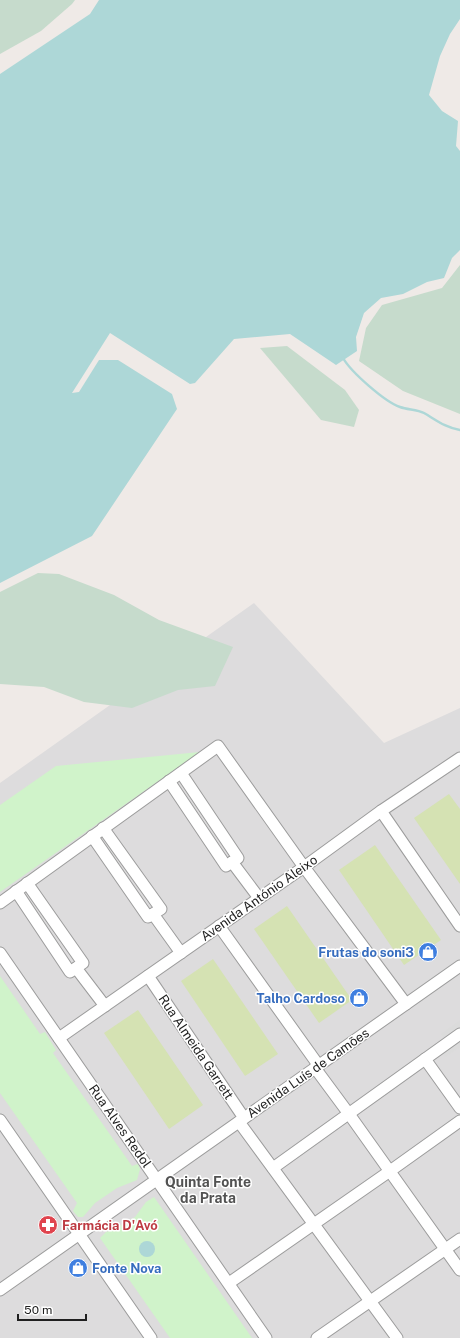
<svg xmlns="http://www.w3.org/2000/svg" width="460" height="1338" font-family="'Public Sans',sans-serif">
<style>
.residential{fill:#dddcdd}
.grass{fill:#d5e2b3}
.wetland{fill:#c6dbcc}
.park{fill:#d0f3ca}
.parking{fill:#dbdbdb}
.water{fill:#add7d7}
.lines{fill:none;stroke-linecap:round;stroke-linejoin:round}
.stream{stroke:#add7d7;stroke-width:2.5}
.minor-casing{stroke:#9c9c9c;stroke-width:13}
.minor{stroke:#fff;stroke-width:11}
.labels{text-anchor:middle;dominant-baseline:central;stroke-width:3;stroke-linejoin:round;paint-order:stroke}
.street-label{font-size:13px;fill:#1f1f1f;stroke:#fff}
.shop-label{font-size:13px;font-weight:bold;fill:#366cbe;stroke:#fff;text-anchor:end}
.health-label{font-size:13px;font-weight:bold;fill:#be3a42;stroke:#fff;text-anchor:start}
.neighbourhood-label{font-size:14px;font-weight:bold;fill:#525252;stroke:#fff}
</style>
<rect width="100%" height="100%" fill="#efeae7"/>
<polygon class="residential" points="254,603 384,743 460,708 460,1338 0,1338 0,783"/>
<g class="grass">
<polygon points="449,794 460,809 460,884 414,818"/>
<polygon points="375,845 441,940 404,965 339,870"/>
<polygon points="287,906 352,1000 319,1023 254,929"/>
<polygon points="213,959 278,1054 245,1076 181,981"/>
<polygon points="138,1010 203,1105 169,1129 104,1033"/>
</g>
<g class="wetland">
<polygon points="0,0 75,0 72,4 41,31 0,54"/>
<polygon points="460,265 460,414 403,391 359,361 366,328 382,305 442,288"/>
<polygon points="287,346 345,390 359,410 354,427 321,420 260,348"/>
<polygon points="38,573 59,574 114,595 159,620 233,647 215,686 178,690 132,708 84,702 44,687 0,684 0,592"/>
</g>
<g class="park">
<polygon points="200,752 0,892 0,805 56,766"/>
<polygon points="0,976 40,1034 45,1032 56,1050 53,1053 132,1166 138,1164 140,1169 137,1180 117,1188 95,1203 83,1217 78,1217 73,1211 77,1203 0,1093"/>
<polygon points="154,1197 252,1338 170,1338 100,1238 106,1232 113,1230 135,1217 146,1202"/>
</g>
<g class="parking">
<polygon points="460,1020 460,1028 445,1039 441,1034"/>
<polygon points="460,1039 460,1047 445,1057 441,1052"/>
</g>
<g class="water">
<polygon points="99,0 460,0 460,19 450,34 440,56 429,95 442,111 458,121 456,146 460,151 460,250 452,258 444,278 427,282 403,294 381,298 364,313 356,337 357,351 336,365 290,334 234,339 195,383 190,384 110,333 72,393 79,392 99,360 118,360 172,394 177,409 92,536 0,583 0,74 90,14"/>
<circle cx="147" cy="1249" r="8"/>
</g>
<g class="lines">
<path class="stream" d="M 343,358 C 351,372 385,402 400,407 C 408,410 417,409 424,413 C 436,420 446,428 460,430"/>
<g class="minor-casing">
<g id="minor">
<polyline points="169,781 226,866 238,858 181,773"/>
<polyline points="381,811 460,926"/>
<polyline points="92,836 148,917 161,909 103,828"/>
<polyline points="232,862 259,898"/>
<polyline points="16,891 70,972 83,963 27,883"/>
<polyline points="0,903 218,746 304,867 406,1004"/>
<polyline points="153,914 181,953"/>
<polyline points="219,926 319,1066"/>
<polyline points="0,953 266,1338"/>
<polyline points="76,968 105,1006"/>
<polyline points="148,976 244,1118"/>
<polyline points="59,1038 304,867 381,811 460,758"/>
<polyline points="425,1059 460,1108"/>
<polyline points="315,1068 349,1114 460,1270"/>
<polyline points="0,1120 151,1338"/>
<polyline points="239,1122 397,1338"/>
<polyline points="273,1168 460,1034"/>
<polyline points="229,1283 390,1171 460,1121"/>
<polyline points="0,1290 460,966"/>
<polyline points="317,1338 460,1239"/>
</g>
</g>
<use href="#minor" class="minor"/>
</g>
<defs>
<g id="shop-disc" transform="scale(1)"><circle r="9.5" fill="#3f7fe0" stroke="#fff"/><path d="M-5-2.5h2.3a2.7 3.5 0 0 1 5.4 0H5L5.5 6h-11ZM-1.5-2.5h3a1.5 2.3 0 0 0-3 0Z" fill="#fff"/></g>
<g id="pharmacy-disc" transform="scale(1)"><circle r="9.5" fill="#e0444e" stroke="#fff"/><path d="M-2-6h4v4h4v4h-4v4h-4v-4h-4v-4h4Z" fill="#fff"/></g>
</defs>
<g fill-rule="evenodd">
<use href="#shop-disc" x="428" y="952"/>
<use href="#shop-disc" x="359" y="998"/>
<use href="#pharmacy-disc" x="48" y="1225"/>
<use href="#shop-disc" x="78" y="1268"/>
</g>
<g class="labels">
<g class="street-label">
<text transform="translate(259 898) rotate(-35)">Avenida António Aleixo</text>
<text transform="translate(196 1047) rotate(56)">Rua Almeida Garrett</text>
<text transform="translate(308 1073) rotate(-35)">Avenida Luís de Camões</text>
<text transform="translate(120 1126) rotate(55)">Rua Alves Redol</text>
</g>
<g class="shop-label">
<text x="414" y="952">Frutas do soni3</text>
<text x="345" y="998">Talho Cardoso</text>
<text x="92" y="1268" text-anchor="start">Fonte Nova</text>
</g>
<g class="health-label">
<text x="62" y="1225">Farmácia D'Avó</text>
</g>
<g class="neighbourhood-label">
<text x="208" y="1182">Quinta Fonte<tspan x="208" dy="16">da Prata</tspan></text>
</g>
</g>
<path d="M18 1314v6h68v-6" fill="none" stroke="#1f1f1f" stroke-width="2"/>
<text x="24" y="1314" font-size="12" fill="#1f1f1f" stroke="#ffffff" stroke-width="3" paint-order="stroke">50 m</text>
</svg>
